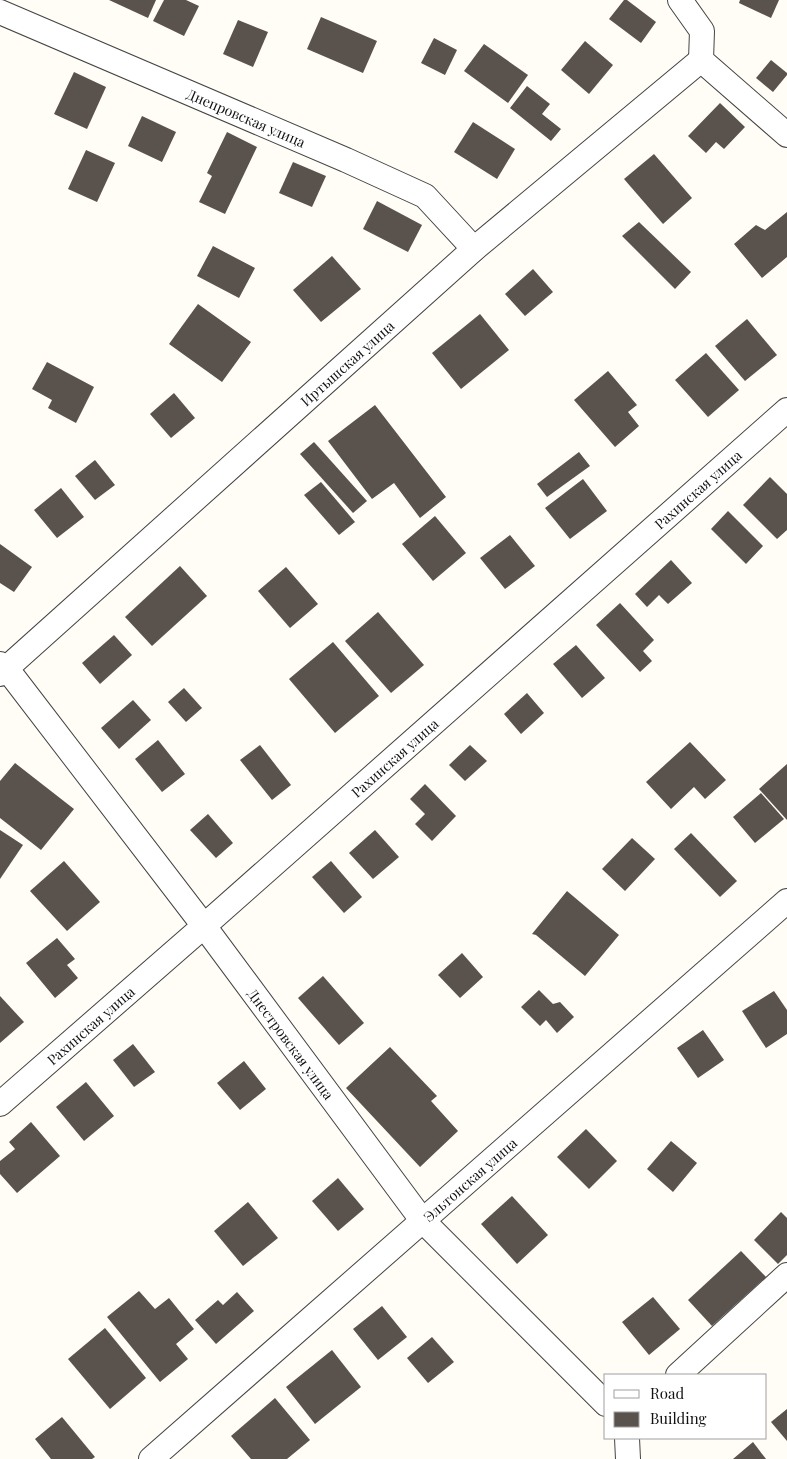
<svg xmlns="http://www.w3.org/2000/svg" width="787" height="1459" font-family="'Playfair Display',serif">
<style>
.building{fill:#5a524d}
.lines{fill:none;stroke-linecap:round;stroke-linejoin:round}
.minor-casing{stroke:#444;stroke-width:26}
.minor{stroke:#fff;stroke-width:24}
.labels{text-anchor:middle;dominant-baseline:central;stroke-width:5;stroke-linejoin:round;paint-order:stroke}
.street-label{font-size:14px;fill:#111;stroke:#fff}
</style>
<rect width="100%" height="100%" fill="#fffdf5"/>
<g class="building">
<polygon points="109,0 156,0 148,18"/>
<polygon points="164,0 186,0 199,6 184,36 153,21"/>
<polygon points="624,0 627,0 656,22 641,43 609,19"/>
<polygon points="740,0 779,0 771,18 739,3"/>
<polygon points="321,17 377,41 363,73 307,49"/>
<polygon points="238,20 268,32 253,67 223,54"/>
<polygon points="434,38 457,50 445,75 421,63"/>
<polygon points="585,41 613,65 589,94 561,70"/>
<polygon points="484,44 528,75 508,103 464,71"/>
<polygon points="771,60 787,73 787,75 773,92 756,78"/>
<polygon points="74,72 106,87 87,129 54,114"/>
<polygon points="527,86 550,104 542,114 561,129 551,141 510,108"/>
<polygon points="720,103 745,127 724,149 716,142 706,153 688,136"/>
<polygon points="142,116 176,132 162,162 128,146"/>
<polygon points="473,122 515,149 497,179 454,152"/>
<polygon points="227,132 257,147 225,214 199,202 212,176 207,173"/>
<polygon points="86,150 115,163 97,202 68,189"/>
<polygon points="654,154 692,198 663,224 624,179"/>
<polygon points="293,162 326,176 312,207 279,193"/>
<polygon points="377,201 422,225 408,252 363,229"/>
<polygon points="787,212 787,257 762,278 734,244 756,225 765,230"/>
<polygon points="639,222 691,272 675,289 622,236"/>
<polygon points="213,246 255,268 239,298 197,276"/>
<polygon points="332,256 361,289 321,322 293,290"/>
<polygon points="533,269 553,292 525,316 505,294"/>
<polygon points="198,304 251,342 222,382 169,344"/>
<polygon points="480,314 509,350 461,389 432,353"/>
<polygon points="747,319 777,355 745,381 715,346"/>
<polygon points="706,353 739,390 708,417 675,380"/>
<polygon points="47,362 94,387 76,423 48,408 52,400 32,389"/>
<polygon points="608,371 637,405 628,412 639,426 615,447 574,400"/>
<polygon points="174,393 195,418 171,438 150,414"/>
<polygon points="375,405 446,497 420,518 394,483 372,499 328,441"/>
<polygon points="314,442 367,501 353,513 300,454"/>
<polygon points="579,452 590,466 547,497 537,484"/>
<polygon points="95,460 115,485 95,500 75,476"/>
<polygon points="770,477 787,494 787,530 777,539 743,505"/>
<polygon points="583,479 607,511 570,539 545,508"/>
<polygon points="321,482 355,522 339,535 304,495"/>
<polygon points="61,488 84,517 57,538 34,510"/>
<polygon points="728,511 763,546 746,564 711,529"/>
<polygon points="435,516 466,553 433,581 402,544"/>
<polygon points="510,535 535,566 505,589 480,558"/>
<polygon points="0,544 32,567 14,592 0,583"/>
<polygon points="671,560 692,583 668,604 659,595 647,607 635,594"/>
<polygon points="180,566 207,596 152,646 125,617"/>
<polygon points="286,567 318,604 290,628 258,591"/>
<polygon points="620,603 654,640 643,651 652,661 640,672 596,625"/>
<polygon points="378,612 424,665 391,693 345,641"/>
<polygon points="114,635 132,655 100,684 82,663"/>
<polygon points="333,642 379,696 335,733 289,679"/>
<polygon points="576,645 605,678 582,698 553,664"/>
<polygon points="184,688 202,708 186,722 168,702"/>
<polygon points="527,693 544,713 521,734 504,714"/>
<polygon points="133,700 151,720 119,749 101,728"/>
<polygon points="158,740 185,774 162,792 135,759"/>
<polygon points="690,742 726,780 705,799 694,787 671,809 646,782"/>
<polygon points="260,745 291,785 272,800 240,760"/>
<polygon points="470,745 487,761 465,781 449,765"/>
<polygon points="15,763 74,809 41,850 0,818 0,781"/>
<polygon points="787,764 787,820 759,789"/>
<polygon points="425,784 456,816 432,841 415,824 425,814 410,799"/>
<polygon points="761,793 784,819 755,843 733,817"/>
<polygon points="208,814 233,843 216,858 190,830"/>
<polygon points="0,830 23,845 0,879"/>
<polygon points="375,830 399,857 373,879 349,853"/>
<polygon points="691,833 737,881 720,897 674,849"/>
<polygon points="632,838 655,859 625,891 602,869"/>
<polygon points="64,861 100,902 67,931 30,891"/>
<polygon points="331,861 362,897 344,913 312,877"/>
<polygon points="567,891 619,935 585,976 536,935 532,934"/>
<polygon points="57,938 75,959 67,965 78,978 55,998 26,963"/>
<polygon points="462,953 483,977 460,998 438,975"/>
<polygon points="323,976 364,1023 339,1045 298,998"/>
<polygon points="539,990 553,1004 560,1002 574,1017 557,1033 546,1020 540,1026 521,1007"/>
<polygon points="774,991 787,1010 787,1034 766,1048 742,1011"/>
<polygon points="0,996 24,1022 0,1043"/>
<polygon points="703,1030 724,1060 698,1078 677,1048"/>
<polygon points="133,1044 155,1072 134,1087 113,1060"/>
<polygon points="390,1047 437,1096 431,1101 458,1131 420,1167 346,1088"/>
<polygon points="244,1061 266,1089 240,1110 217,1083"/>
<polygon points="86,1082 114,1116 84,1141 56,1107"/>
<polygon points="31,1122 60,1156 17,1193 0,1174 0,1161 15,1149 9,1142"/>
<polygon points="586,1129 617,1161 589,1189 557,1157"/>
<polygon points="671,1141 697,1163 673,1192 647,1169"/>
<polygon points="338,1178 364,1209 338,1231 312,1201"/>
<polygon points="512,1196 548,1235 517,1264 481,1224"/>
<polygon points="248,1202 278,1238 243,1266 214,1231"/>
<polygon points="781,1212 787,1218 787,1255 778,1264 754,1240"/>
<polygon points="741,1251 766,1277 712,1326 688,1300"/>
<polygon points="139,1291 155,1309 169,1298 194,1329 176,1344 188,1359 160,1382 107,1317"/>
<polygon points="237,1292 254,1311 216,1344 195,1320 218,1300 223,1305"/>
<polygon points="653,1297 680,1329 649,1355 622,1322"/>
<polygon points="382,1306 407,1337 378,1360 353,1329"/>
<polygon points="105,1328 146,1378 110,1409 68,1359"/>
<polygon points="432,1337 454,1362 428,1383 407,1358"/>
<polygon points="332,1350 361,1387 315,1424 286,1387"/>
<polygon points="275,1398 310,1440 287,1459 251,1459 231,1436"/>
<polygon points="787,1409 787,1441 771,1422"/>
<polygon points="62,1417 95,1457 92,1459 51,1459 35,1439"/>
<polygon points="753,1442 766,1459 733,1459"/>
</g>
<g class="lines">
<g class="minor-casing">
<g id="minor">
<polyline points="680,0 702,31 701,60 787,135"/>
<path id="s1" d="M 0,12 L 346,160 L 425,196 L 474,249"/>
<path id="s2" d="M 0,664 L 7,669 L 204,926 L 422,1220 L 606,1404"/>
<path id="s3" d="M 0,674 L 474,249 L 701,60"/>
<path id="s4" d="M 0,1104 L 204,926 L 787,410"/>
<polyline points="678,1375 787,1275"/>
<polyline points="627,1438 628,1459"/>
<path id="s5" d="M 151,1459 L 787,901"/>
</g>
</g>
<use href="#minor" class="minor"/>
</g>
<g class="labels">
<g class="street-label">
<text stroke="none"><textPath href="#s1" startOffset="268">Днепровская улица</textPath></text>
<text stroke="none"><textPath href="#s3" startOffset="466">Иртышская улица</textPath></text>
<text stroke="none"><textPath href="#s4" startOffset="930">Рахинская улица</textPath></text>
<text stroke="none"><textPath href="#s4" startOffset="525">Рахинская улица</textPath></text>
<text stroke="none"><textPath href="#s4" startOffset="120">Рахинская улица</textPath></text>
<text stroke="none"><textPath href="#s2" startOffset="479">Днестровская улица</textPath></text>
<text stroke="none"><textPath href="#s5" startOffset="424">Эльтонская улица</textPath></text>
</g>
</g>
<rect x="604" y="1374" width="162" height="65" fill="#ffffff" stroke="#a0a0a0"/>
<rect x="614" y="1390" width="25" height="8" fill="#ffffff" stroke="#a0a0a0"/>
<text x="650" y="1399" font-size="15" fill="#111111">Road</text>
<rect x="614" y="1412" width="25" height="15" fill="#5a524d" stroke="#a0a0a0"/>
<text x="650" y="1424" font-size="15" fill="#111111">Building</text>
</svg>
